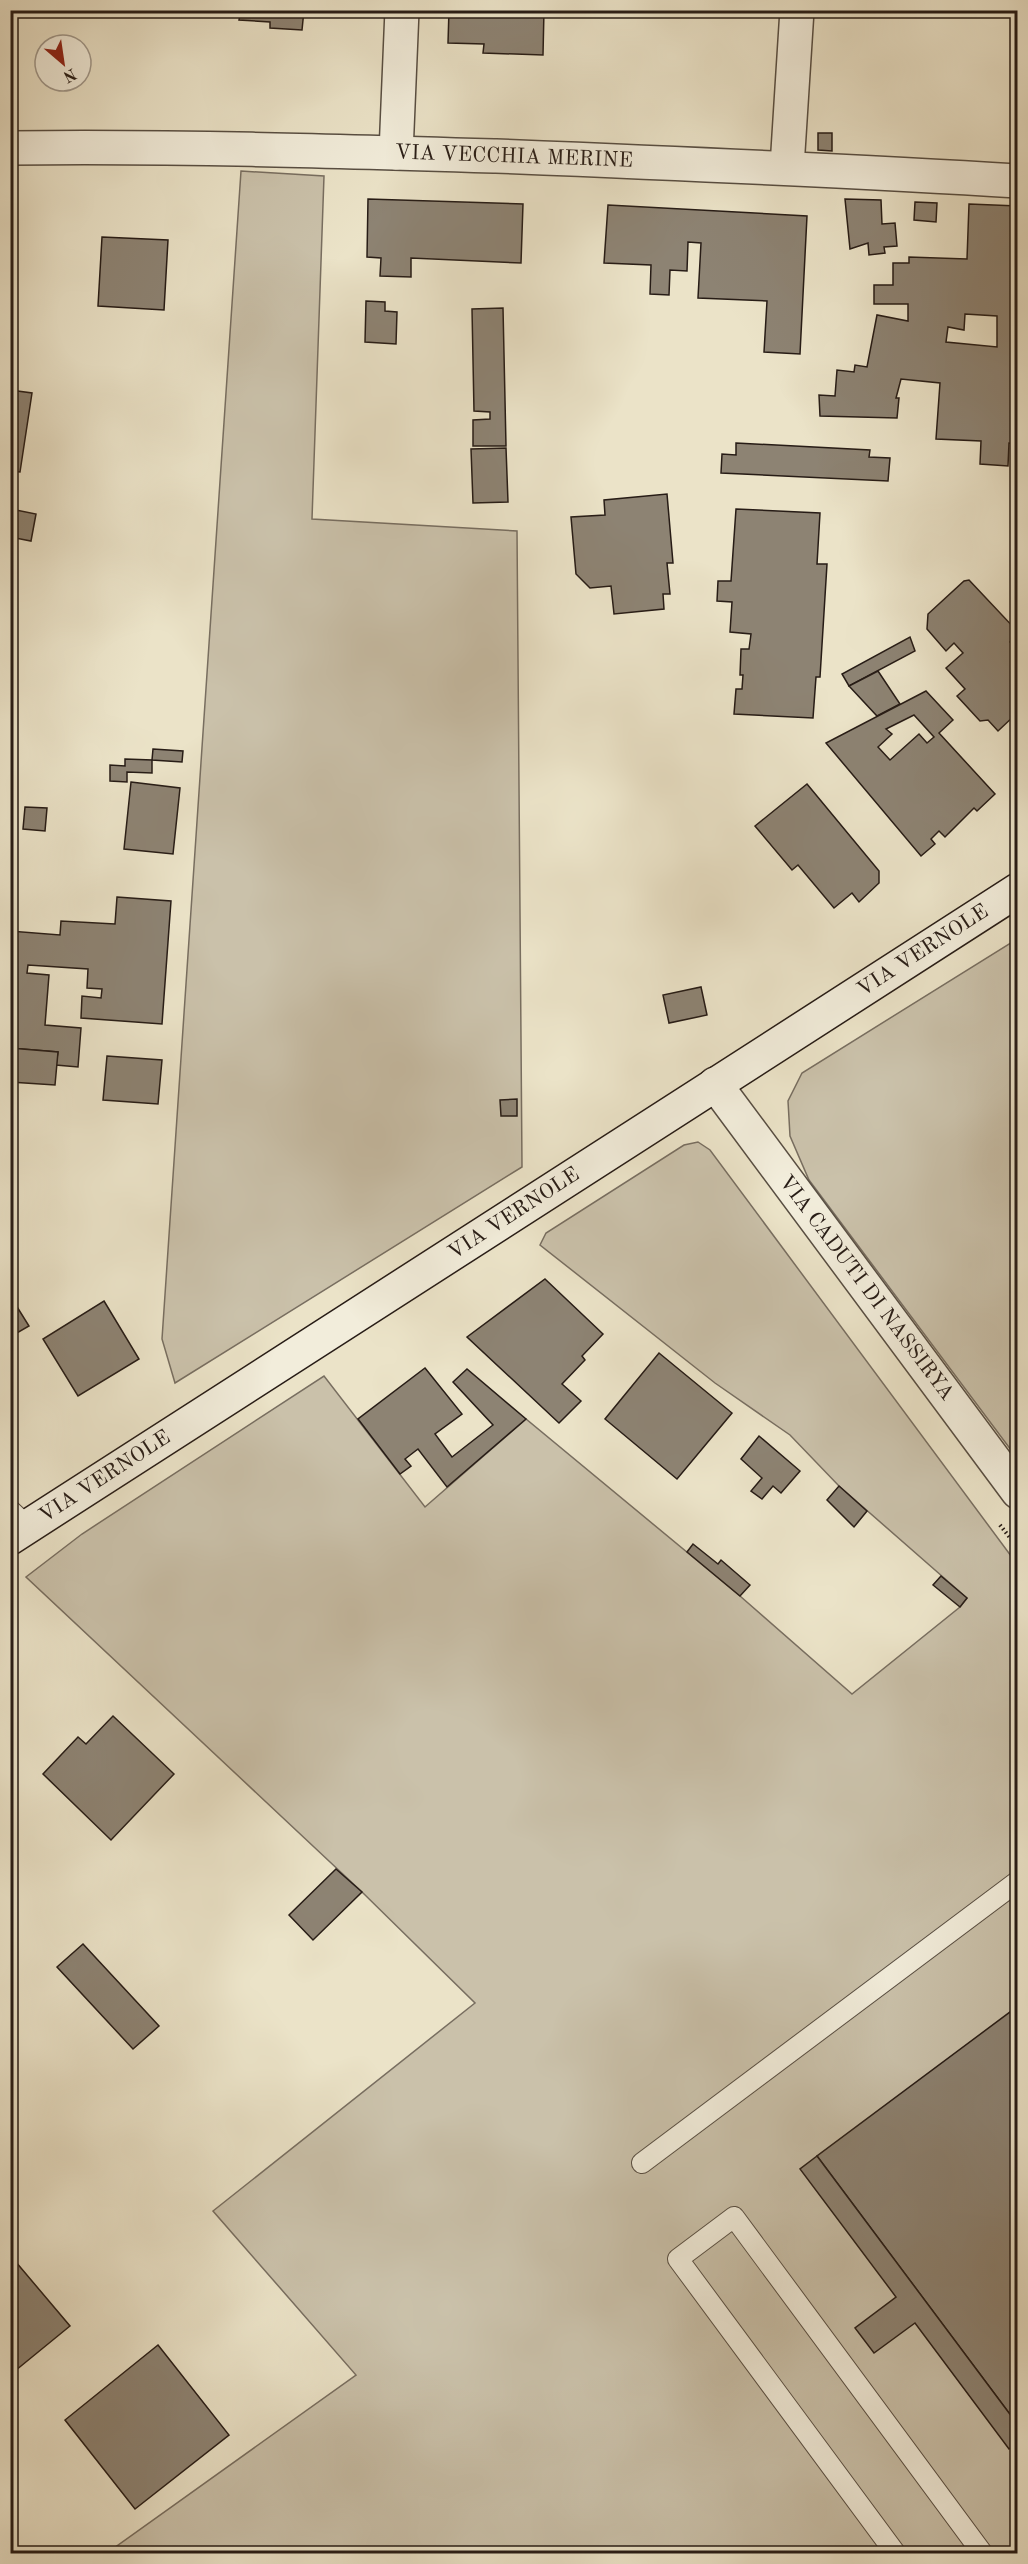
<svg xmlns="http://www.w3.org/2000/svg" width="1028" height="2564" font-family="'Old Standard TT',serif">
<style>
.green{fill:#cac1aa;stroke:#786e60;stroke-width:1.5}
.building{fill:#8d8373;stroke:#271c16;stroke-width:1.5;fill-rule:evenodd}
.lines{fill:none;stroke-linecap:round;stroke-linejoin:round}
.service-casing{stroke:#584e42;stroke-width:22}
.minor-casing{stroke:#584e42;stroke-width:36}
.tertiary-casing{stroke:#584e42;stroke-width:36}
.secondary-casing{stroke:#271c16;stroke-width:36}
.path{stroke:#271c16;stroke-width:4;stroke-dasharray:1.5 3;stroke-linecap:butt}
.service{stroke:#f2eddb;stroke-width:20}
.minor{stroke:#f2eddb;stroke-width:33}
.tertiary{stroke:#f2eddb;stroke-width:33}
.secondary{stroke:#f2eddb;stroke-width:33}
.labels{text-anchor:middle;dominant-baseline:central;stroke-width:6;stroke-linejoin:round;paint-order:stroke}
.street-label{font-size:21px;fill:#271c16;stroke:#f2eddb}
</style>
<rect width="100%" height="100%" fill="#ebe3c8"/>
<filter id="stains"><feTurbulence type="fractalNoise" baseFrequency=".00333" numOctaves="4"/><feColorMatrix values="0 0 0 0 .2 0 0 0 0 .09 0 0 0 0 .02 0 0 0 .5 -.17"/></filter>
<radialGradient id="worn" r=".72"><stop offset=".6" stop-color="#630" stop-opacity="0"/><stop offset="1" stop-color="#630" stop-opacity=".3"/></radialGradient>
<g class="green">
<polygon points="241,171 324,176 312,519 517,531 522,1167 175,1383 162,1339"/>
<polygon points="1017,939 1017,1458 809,1180 790,1136 788,1101 802,1073"/>
<polygon points="698,1142 710,1150 1017,1564 1017,2553 107,2553 356,2375 213,2211 475,2003 362,1892 26,1577 82,1534 324,1376 425,1507 526,1419 740,1596 852,1694 960,1607 967,1598 839,1486 790,1435 715,1383 540,1245 546,1233 684,1145"/>
</g>
<g class="building">
<polygon points="232,10 304,10 302,30 270,28 270,22 239,20 240,15 232,14"/>
<polygon points="449,10 544,10 543,55 483,53 484,44 448,43"/>
<polygon points="818,133 832,133 832,151 818,150"/>
<polygon points="368,199 523,204 521,263 411,258 411,277 380,276 381,258 367,257"/>
<polygon points="845,199 881,200 882,224 895,223 897,246 884,247 885,253 869,255 868,243 850,249"/>
<polygon points="915,202 937,203 936,222 914,220"/>
<path d="M 969,204 L 1018,206 L 1018,444 L 1009,443 L 1008,466 L 980,464 L 981,441 L 936,439 L 940,383 L 901,379 L 896,398 L 899,398 L 897,418 L 820,416 L 819,395 L 835,396 L 837,370 L 854,372 L 855,365 L 867,367 L 877,315 L 908,321 L 908,304 L 874,304 L 874,285 L 893,285 L 893,263 L 909,263 L 909,257 L 967,259 ZM 965,314 L 997,316 L 997,347 L 946,342 L 948,327 L 964,330 Z"/>
<polygon points="608,205 807,216 800,354 764,352 767,301 698,298 701,243 688,242 687,271 670,270 669,295 650,294 651,265 604,263"/>
<polygon points="102,237 168,240 164,310 98,306"/>
<polygon points="366,301 385,302 385,311 397,312 396,344 365,342"/>
<polygon points="503,308 506,446 473,446 473,420 490,419 490,412 474,411 472,309"/>
<polygon points="10,390 32,393 20,472 10,471"/>
<polygon points="736,443 870,450 869,457 890,458 888,481 721,473 722,454 736,455"/>
<polygon points="506,448 508,502 473,503 471,449"/>
<polygon points="667,494 673,563 667,563 670,594 663,594 664,609 614,614 611,586 590,588 576,574 571,517 605,515 604,500"/>
<polygon points="11,509 36,514 31,541 10,537"/>
<polygon points="736,509 820,513 817,564 827,564 820,677 816,677 813,718 734,714 736,689 742,689 743,675 740,675 741,649 749,649 751,634 730,632 732,602 717,601 718,581 731,581"/>
<polygon points="969,580 1018,632 1010,642 1018,650 1018,716 1015,715 998,731 988,720 980,721 957,696 965,689 946,668 963,653 954,643 946,651 927,629 928,614 964,581"/>
<polygon points="910,637 915,651 849,686 842,674"/>
<polygon points="878,671 900,704 877,716 849,686"/>
<path d="M 926,691 L 953,720 L 939,733 L 995,794 L 977,811 L 974,808 L 945,837 L 939,831 L 931,839 L 935,844 L 921,856 L 826,743 ZM 914,715 L 934,737 L 927,743 L 919,734 L 890,760 L 878,747 L 892,734 L 886,729 Z"/>
<polygon points="153,749 183,751 182,762 152,760"/>
<polygon points="125,759 152,760 152,773 127,772 127,782 110,781 110,765 125,766"/>
<polygon points="131,782 180,788 173,854 124,849"/>
<polygon points="807,784 879,871 879,883 859,902 852,893 834,908 798,865 792,870 755,826"/>
<polygon points="25,807 47,808 45,831 23,829"/>
<polygon points="117,897 171,901 162,1024 81,1018 82,996 101,998 102,989 87,988 88,969 28,965 27,973 49,975 45,1025 81,1028 78,1067 56,1065 58,1052 10,1048 10,931 60,935 61,921 115,924"/>
<polygon points="701,987 707,1015 669,1023 663,995"/>
<polygon points="10,1048 58,1052 55,1085 10,1082"/>
<polygon points="107,1056 162,1060 158,1104 103,1100"/>
<polygon points="517,1099 517,1116 501,1116 500,1100"/>
<polygon points="545,1279 603,1334 582,1356 585,1360 562,1384 581,1401 559,1423 467,1337"/>
<polygon points="104,1301 139,1359 78,1396 43,1339"/>
<polygon points="14,1302 29,1326 10,1337 10,1305"/>
<polygon points="659,1353 732,1413 677,1479 605,1419"/>
<polygon points="425,1368 462,1414 435,1434 452,1457 493,1425 453,1382 467,1369 526,1419 447,1487 418,1449 405,1459 411,1466 400,1474 358,1419"/>
<polygon points="759,1436 800,1471 781,1493 773,1486 762,1499 751,1491 762,1478 741,1459"/>
<polygon points="839,1486 867,1511 854,1527 827,1500"/>
<polygon points="693,1544 718,1564 721,1560 750,1585 740,1596 687,1552"/>
<polygon points="941,1576 967,1598 960,1607 933,1585"/>
<polygon points="113,1716 174,1774 111,1840 43,1774 78,1737 86,1744"/>
<polygon points="336,1869 362,1892 313,1940 289,1915"/>
<polygon points="83,1944 159,2026 133,2049 57,1967"/>
<polygon points="1018,2006 1018,2425 817,2156"/>
<polygon points="817,2156 1018,2425 1018,2443 1009,2449 915,2323 874,2353 855,2328 896,2297 800,2169"/>
<polygon points="10,2255 70,2326 10,2375"/>
<polygon points="158,2345 229,2435 135,2509 65,2420"/>
</g>
<g class="lines">
<g class="service-casing">
<g id="service">
<polyline points="10,1510 28,1527"/>
<polyline points="642,2163 1018,1881"/>
<polyline points="896,2554 678,2259 734,2217 983,2554"/>
</g>
</g>
<g class="minor-casing">
<g id="minor">
<path d="M 10,148 C 173,146 334,151 496,156 C 670,163 844,170 1018,181"/>
<polyline points="396,153 402,10"/>
<polyline points="787,167 797,10"/>
</g>
</g>
<g class="tertiary-casing">
<polyline id="tertiary" points="715,1084 1018,1492"/>
</g>
<g class="secondary-casing">
<polyline id="secondary" points="10,1538 1018,890"/>
</g>
<polyline class="path" points="1000,1525 1018,1548"/>
<use href="#service" class="service"/>
<use href="#minor" class="minor"/>
<use href="#tertiary" class="tertiary"/>
<use href="#secondary" class="secondary"/>
</g>
<g class="labels">
<g class="street-label">
<text transform="translate(514 157) rotate(2)">VIA VECCHIA MERINE</text>
<text transform="translate(923 951) rotate(-33)">VIA VERNOLE</text>
<text transform="translate(514 1214) rotate(-33)">VIA VERNOLE</text>
<text transform="translate(866 1288) rotate(53)">VIA CADUTI DI NASSIRYA</text>
<text transform="translate(105 1477) rotate(-33)">VIA VERNOLE</text>
</g>
</g>
<rect width="1028" height="2564" fill="none" stroke="#ebe3c8" stroke-width="36"/>
<rect x="12" y="12" width="1004" height="2540" fill="none" stroke="#271c16" stroke-width="3"/>
<rect x="18" y="18" width="992" height="2528" fill="none" stroke="#271c16" stroke-width="1.5"/>
<g transform="translate(63 63) rotate(151)"><circle r="28" fill="#f2eddb" stroke="#a1998c" stroke-width="1.5"/>
<path d="M0-4.5L10 22L0 15L-10 22Z" fill="#8f2418"/>
<text y="-9" font-size="16" font-weight="bold" text-anchor="middle" fill="#271c16">N</text>
</g>
<rect width="100%" height="100%" filter="url(#stains)"/>
<rect width="100%" height="100%" fill="url(#worn)"/>
</svg>
